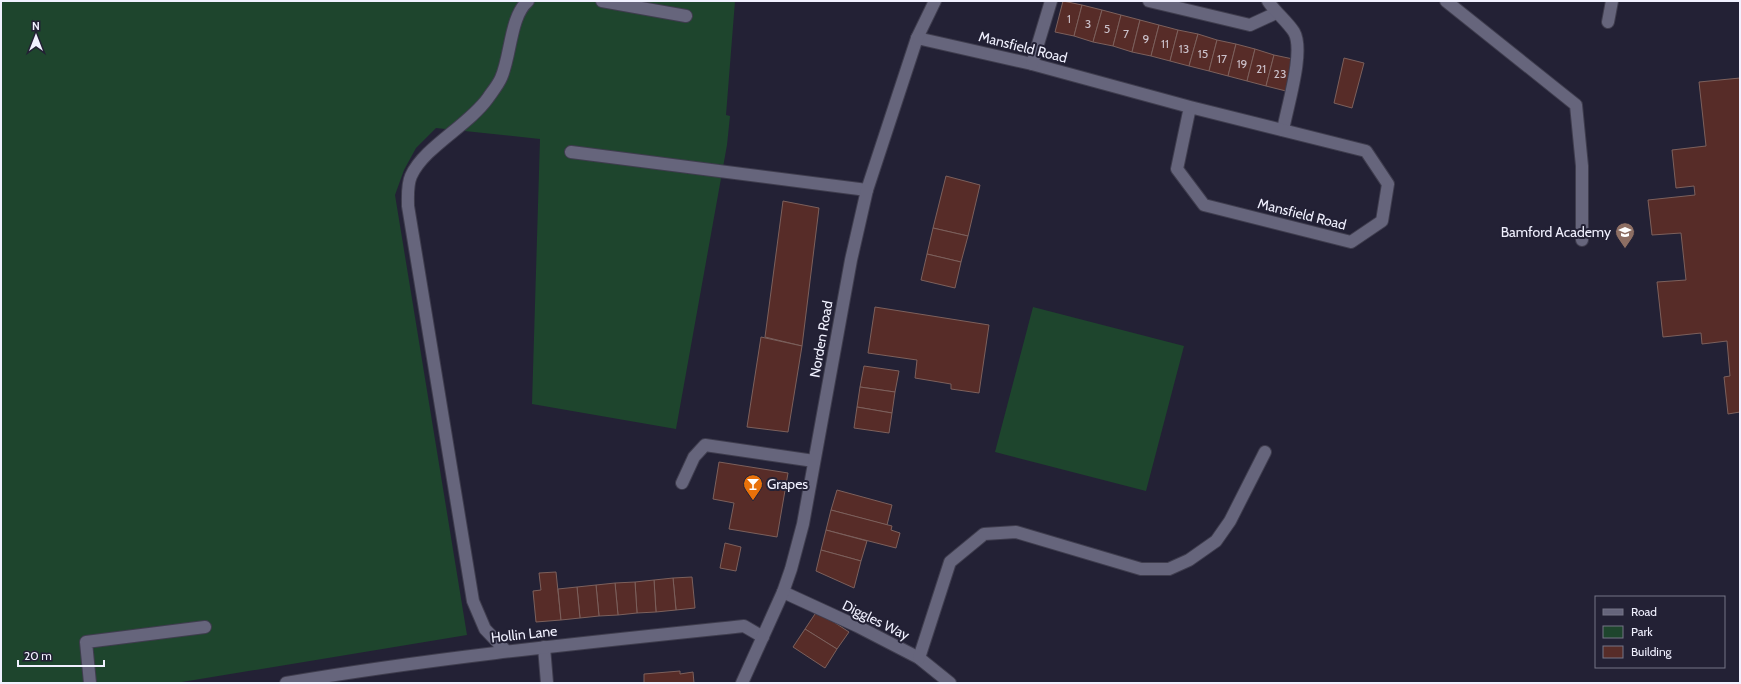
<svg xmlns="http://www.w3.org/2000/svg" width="1741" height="684" font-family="Cabin,sans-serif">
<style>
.green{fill:#1e452d}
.building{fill:#572c28;stroke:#7c605c}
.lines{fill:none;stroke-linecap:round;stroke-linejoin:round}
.minor-casing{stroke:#3f3d4e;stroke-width:14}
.minor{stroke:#66657c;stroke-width:12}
.labels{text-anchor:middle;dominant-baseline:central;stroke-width:4;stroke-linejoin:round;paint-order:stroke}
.number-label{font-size:12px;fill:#cac0c9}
.street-label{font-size:14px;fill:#f1f1ff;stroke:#232135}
.poi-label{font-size:14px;fill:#f1f1ff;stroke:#232135;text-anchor:end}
</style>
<rect width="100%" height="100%" fill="#232135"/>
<g class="green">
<polygon points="1,1 735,1 726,115 730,116 727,145 676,429 532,404 540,139 436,128 416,148 404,170 395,195 467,635 176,683 1,683"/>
<polygon points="1033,307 1184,346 1146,491 995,452"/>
</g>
<g class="building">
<polygon points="1063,1 1082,5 1074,36 1055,32"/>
<polygon points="1082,5 1102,10 1093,42 1074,36"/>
<polygon points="1102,10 1121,15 1113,46 1093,42"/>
<polygon points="1121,15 1140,20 1132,52 1113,46"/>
<polygon points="1140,20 1159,25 1151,56 1132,52"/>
<polygon points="1159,25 1178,30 1170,61 1151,56"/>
<polygon points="1178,30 1198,34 1189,66 1170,61"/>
<polygon points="1198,34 1217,40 1209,71 1189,66"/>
<polygon points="1217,40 1236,44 1228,76 1209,71"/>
<polygon points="1236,44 1255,49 1247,81 1228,76"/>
<polygon points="1255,49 1274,55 1266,86 1247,81"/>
<polygon points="1274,55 1293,59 1286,91 1266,86"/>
<polygon points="1344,58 1364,63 1352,108 1334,103"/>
<polygon points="1740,78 1740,412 1728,414 1724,377 1730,376 1727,341 1702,344 1701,333 1663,337 1657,282 1686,280 1681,233 1652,235 1648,200 1695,195 1694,186 1676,188 1672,150 1706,146 1699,82"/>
<polygon points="946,176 980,185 968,236 933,228"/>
<polygon points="783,201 819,208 802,346 765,337"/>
<polygon points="933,228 968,236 961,262 927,254"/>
<polygon points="927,254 961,262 955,288 921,280"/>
<polygon points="875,307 989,325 979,393 951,389 951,384 915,378 917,360 868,353"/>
<polygon points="761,337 802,346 788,432 747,427"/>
<polygon points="864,366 899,371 895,392 860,387"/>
<polygon points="860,387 895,392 892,413 857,407"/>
<polygon points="857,407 892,413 889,433 854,428"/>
<polygon points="719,462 788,473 777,537 729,529 734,503 713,499"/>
<polygon points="837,490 892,505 887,525 831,510"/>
<polygon points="831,510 892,526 891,530 900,533 896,548 826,530"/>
<polygon points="826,530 867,541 861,561 821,550"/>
<polygon points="725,543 741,547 736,571 720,568"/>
<polygon points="821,550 861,561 854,588 816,571"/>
<polygon points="556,572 561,620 536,622 533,591 541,590 539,573"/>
<polygon points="692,577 695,608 676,610 673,578"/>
<polygon points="673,578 676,610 656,612 654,580"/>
<polygon points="654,580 656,612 637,613 635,582"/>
<polygon points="635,582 637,613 618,615 615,583"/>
<polygon points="615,583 618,615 599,616 596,585"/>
<polygon points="596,585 599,616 580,618 577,587"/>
<polygon points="577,587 580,618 561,620 558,589"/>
<polygon points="817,611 849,632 837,649 805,629"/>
<polygon points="805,629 837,649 825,668 793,647"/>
<polygon points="680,671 680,674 693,672 694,683 644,683 644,674"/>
</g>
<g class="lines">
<g class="minor-casing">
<g id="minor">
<polyline points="602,1 686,16"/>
<polyline points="1149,1 1250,25 1276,13"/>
<path d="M 1268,1 C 1275,12 1287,21 1294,32 C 1305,51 1287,107 1283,130"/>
<polyline points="1446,1 1576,105 1582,166 1582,240"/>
<polyline points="1608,22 1612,1"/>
<polyline points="917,38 1032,64 1190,107 1366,151 1388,184 1382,221 1351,242 1204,205 1177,169 1190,107"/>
<polyline points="1032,64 1051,1"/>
<polyline points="571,152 867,190"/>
<polyline points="682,483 694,457 705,445 814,461"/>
<polyline points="783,592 857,626 919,658 950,683"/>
<polyline points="544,647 547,683"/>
<path d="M 506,651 L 485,629 L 473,601 L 408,206 C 408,197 407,185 411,176 C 424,147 468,126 488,98 C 492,92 498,85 501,78 C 511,56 510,16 528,1"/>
<polyline points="919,658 950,562 984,534 1016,532 1141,569 1169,569 1189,560 1216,541 1230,521 1265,452"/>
<polyline points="90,683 86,642 205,627"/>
<path d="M 286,683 C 438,657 591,642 744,626 L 763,637"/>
<polyline points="742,683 783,592 791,569 803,524 851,260 867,190 917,38 935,1"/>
</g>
</g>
<use href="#minor" class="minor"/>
</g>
<defs>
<g id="school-pin" transform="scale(1)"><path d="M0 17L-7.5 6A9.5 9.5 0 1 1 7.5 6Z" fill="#8d6e63" stroke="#232135"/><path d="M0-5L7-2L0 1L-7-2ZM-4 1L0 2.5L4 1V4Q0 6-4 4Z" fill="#fff"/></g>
<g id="bar-pin" transform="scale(1)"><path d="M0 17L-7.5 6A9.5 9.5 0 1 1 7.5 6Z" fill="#e8710a" stroke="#232135"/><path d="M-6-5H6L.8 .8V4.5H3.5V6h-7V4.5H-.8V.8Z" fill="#fff"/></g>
</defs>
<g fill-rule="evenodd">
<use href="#school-pin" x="1625" y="232"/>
<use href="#bar-pin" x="753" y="484"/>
</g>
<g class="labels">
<g class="number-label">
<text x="1069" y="18">1</text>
<text x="1088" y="23">3</text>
<text x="1107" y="28">5</text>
<text x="1126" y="33">7</text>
<text x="1146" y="38">9</text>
<text x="1165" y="43">11</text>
<text x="1184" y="48">13</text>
<text x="1203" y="53">15</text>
<text x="1222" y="58">17</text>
<text x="1242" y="63">19</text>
<text x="1261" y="68">21</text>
<text x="1280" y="73">23</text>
</g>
<g class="street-label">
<text transform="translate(1023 47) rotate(14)">Mansfield Road</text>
<text transform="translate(1302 214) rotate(14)">Mansfield Road</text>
<text transform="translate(821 339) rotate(-80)">Norden Road</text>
<text transform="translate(876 620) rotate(26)">Diggles Way</text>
<text transform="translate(524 634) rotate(-6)">Hollin Lane</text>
</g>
<g class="poi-label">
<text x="1611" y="232">Bamford Academy</text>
<text x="767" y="484" text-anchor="start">Grapes</text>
</g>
</g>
<rect width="1741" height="684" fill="none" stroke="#f1f1ff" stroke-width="4"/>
<rect x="1595" y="596" width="130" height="72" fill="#232135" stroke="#757486"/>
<rect x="1603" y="609" width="20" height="6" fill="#66657c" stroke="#757486"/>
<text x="1631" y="616" font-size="12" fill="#f1f1ff">Road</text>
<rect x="1603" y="626" width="20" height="12" fill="#1e452d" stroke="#757486"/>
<text x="1631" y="636" font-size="12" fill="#f1f1ff">Park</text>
<rect x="1603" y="646" width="20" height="12" fill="#572c28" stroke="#757486"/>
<text x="1631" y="656" font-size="12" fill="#f1f1ff">Building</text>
<g transform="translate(36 36)" stroke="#232135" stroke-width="3" paint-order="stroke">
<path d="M0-3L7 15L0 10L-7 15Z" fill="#f1f1ff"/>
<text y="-6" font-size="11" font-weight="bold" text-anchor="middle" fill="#f1f1ff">N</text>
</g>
<path d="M18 660v6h86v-6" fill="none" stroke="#f1f1ff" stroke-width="2"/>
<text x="24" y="660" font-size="12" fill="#f1f1ff" stroke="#232135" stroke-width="3" paint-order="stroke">20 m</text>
</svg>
